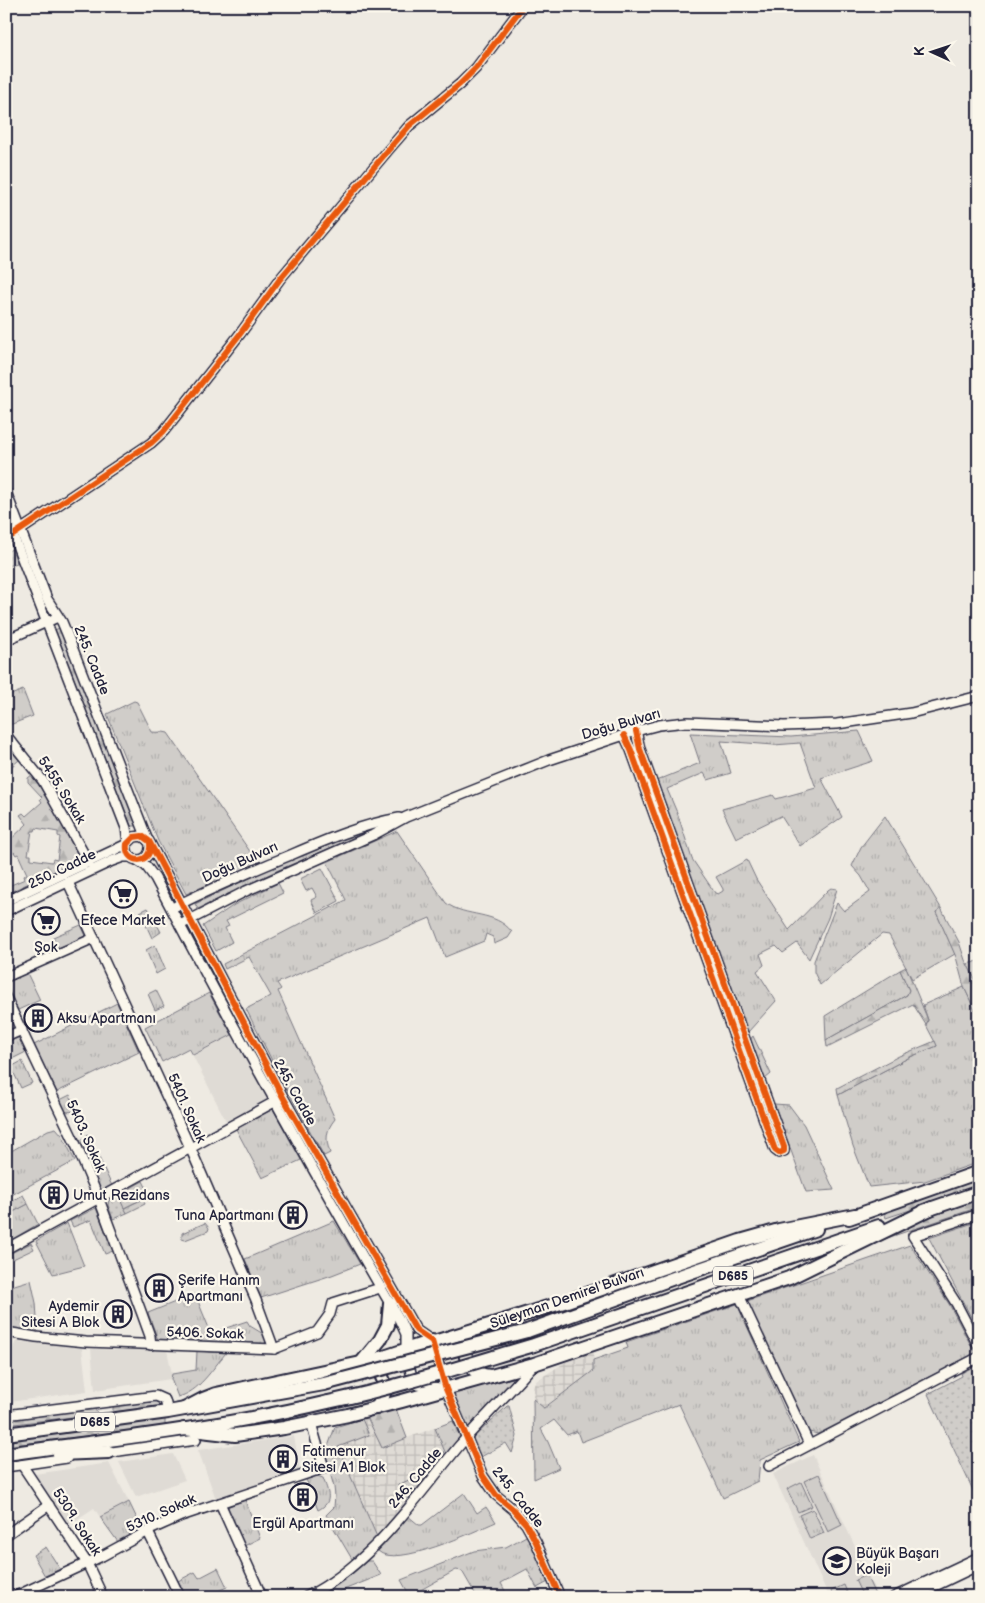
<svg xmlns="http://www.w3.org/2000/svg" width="985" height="1603" font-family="'Balsamiq Sans',sans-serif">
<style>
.built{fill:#dfdbd5}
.industrial{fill:url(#industrial-grid)}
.grass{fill:url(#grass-tufts);stroke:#797882}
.forest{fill:url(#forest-firs);stroke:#797882;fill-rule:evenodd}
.park{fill:url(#park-dots);stroke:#797882}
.pitch{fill:#d0cdc9;stroke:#797882}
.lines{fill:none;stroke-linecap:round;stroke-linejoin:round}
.minor-casing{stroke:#22223b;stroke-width:12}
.highway-casing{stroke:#22223b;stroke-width:16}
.minor{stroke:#fbf7ec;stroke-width:9}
.highway{stroke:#fbf7ec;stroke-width:12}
.highway-bridge-casing{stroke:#22223b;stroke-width:16;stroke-linecap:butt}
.highway-bridge{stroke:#fbf7ec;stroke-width:12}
.cycleway-casing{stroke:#fbf7ec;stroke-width:9}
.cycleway{stroke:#e8590c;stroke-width:6}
.labels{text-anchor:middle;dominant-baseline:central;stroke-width:4.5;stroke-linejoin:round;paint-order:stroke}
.shield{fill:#fbf7ec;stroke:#636270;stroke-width:1}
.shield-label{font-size:12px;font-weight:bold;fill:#22223b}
.street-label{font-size:14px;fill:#22223b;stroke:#fbf7ec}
.poi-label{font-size:14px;fill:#22223b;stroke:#fbf7ec;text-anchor:start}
</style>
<defs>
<pattern id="industrial-grid" width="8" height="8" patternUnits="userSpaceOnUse" patternTransform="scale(1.25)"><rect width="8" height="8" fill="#dfdbd5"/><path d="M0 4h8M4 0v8" fill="none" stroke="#bfbcb8"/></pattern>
<pattern id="grass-tufts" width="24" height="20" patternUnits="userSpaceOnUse" patternTransform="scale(1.25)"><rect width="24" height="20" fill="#d0cdc9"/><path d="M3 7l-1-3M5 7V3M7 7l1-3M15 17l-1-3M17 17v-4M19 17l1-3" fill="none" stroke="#b2b0ae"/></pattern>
<pattern id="forest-firs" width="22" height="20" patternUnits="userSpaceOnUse" patternTransform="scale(1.25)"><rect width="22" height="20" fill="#d0cdc9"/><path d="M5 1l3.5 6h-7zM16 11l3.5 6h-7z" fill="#b2b0ae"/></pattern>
<pattern id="park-dots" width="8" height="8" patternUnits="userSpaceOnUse" patternTransform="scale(1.25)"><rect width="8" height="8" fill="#d0cdc9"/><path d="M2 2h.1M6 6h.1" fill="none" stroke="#b2b0ae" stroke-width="1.8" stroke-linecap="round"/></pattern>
</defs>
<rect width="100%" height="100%" fill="#eeeae2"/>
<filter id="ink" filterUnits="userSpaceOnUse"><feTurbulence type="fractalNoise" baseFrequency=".02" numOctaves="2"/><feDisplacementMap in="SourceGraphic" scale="10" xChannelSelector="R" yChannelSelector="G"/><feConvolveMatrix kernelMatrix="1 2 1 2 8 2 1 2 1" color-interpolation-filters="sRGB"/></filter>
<g filter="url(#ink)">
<g class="built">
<polygon points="232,1035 267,1099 226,1121 193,1056"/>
<polygon points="16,1341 82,1348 87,1391 10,1402 6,1369 8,1359"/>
<polygon points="91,1349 167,1350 172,1374 171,1379 95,1390"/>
<polygon points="294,1436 300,1471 216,1499 198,1450"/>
<polygon points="173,1454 185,1480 136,1497 119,1462"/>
<polygon points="813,1455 878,1597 829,1597 773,1474"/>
<polygon points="109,1463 129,1502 100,1517 94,1508 68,1525 35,1474"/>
</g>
<g class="industrial">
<polygon points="594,1350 593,1371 543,1408 533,1399 533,1387 536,1381 567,1361"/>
<polygon points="396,1409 407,1438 453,1421 460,1437 377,1537 332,1434 335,1427"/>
</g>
<g class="grass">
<polygon points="12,549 17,563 7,566 6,552"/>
<polygon points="23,690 33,716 7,726 6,697"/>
<path d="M 134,701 L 137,702 L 152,732 C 158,733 162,731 168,733 L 258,863 L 186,894 L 158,841 L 107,714 Z"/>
<polygon points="859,731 873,761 821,778 842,817 800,846 781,816 736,838 722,809 773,795 776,799 816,788 800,743 774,745 721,741 731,773 708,780 704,773 667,789 678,815 692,859 715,893 718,894 723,891 723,889 716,877 747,860 756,879 789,930 828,890 831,888 837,889 828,918 809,959 797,943 783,953 776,946 760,954 764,965 757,971 776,1001 748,1032 656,781 700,763 690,733 791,737"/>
<polygon points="885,816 941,908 936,912 955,954 912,979 889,935 882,934 820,985 814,972 814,961 837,903 844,911 870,892 861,876 852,866 861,847"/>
<polygon points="372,829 372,830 369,832 276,871 198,909 195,904 266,870 358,832"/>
<path d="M 397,831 L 446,903 C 466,918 495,910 512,932 L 508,938 L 494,944 L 493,937 L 486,934 L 484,941 L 445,957 L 430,918 L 277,983 L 281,989 L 278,991 L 335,1119 C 326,1130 325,1139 330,1153 L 324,1156 L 287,1090 L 246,1009 L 271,996 L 249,957 L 225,969 L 223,964 L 346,900 L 327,862 Z"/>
<polygon points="278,883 283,893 226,921 229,926 225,928 232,942 216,951 203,926 234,905"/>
<polygon points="148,908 161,932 152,938 140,912"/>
<polygon points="81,925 86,936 59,948 53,937"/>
<polygon points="155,945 165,969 156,974 146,950"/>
<polygon points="979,961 979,987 967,964"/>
<polygon points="900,970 909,990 907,995 826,1040 825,1016"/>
<polygon points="27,973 40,1000 18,1010 6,983"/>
<polygon points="964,987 979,1019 979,1162 925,1181 869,1187 853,1146 838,1095 910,1057 937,1046 926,1025 928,1020 923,1005"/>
<polygon points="156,990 164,1006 155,1010 148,994"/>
<polygon points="209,993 232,1035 193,1055 189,1048 162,1062 145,1027"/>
<polygon points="117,1003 139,1052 57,1092 34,1045"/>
<polygon points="753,1036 771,1074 765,1079 750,1040"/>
<polygon points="19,1037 26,1052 6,1062 6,1043"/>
<polygon points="22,1061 32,1083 21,1088 11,1067"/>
<polygon points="70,1095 77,1111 66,1112 60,1100"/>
<polygon points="774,1104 789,1105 804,1125 834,1190 806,1192"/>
<polygon points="273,1109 301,1160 262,1178 236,1129"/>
<polygon points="56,1128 62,1135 75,1161 6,1198 6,1154 48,1130"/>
<polygon points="88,1134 112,1186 105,1190 100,1189 79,1142"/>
<polygon points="6,1199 13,1212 28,1204 38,1224 6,1243"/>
<polygon points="143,1199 145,1204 127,1213 124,1208"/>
<polygon points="96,1208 113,1251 105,1254 91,1220 73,1227 70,1221"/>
<polygon points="334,1221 360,1264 332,1275 261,1298 245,1259"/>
<polygon points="979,1221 979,1332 929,1238"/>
<polygon points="67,1223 84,1266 53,1274 36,1241"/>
<polygon points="205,1223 209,1228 208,1231 185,1240 182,1239 182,1233"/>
<polygon points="31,1243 34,1249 13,1259 11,1253"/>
<polygon points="910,1245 949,1304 975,1353 818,1434 809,1432 747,1301"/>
<polygon points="6,1268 11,1286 31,1280 36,1303 38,1333 6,1327"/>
<polygon points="195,1294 211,1333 247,1321 250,1326 265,1335 266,1344 158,1340 148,1313"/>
<polygon points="737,1304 799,1442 760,1460 758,1481 723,1498 679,1404 581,1442 577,1431 567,1435 554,1420 541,1429 548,1442 559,1468 534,1479 533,1399 544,1408 593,1371 593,1360 628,1348 626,1342"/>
<path d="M 197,1351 L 226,1353 C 212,1369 199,1392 178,1397 L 171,1379 L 172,1374 L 196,1370 Z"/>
<polygon points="512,1378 513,1380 467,1429 452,1393"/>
<polygon points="362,1419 369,1435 338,1447 377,1537 352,1559 326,1515 334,1507 335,1496 334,1487 325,1455 335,1427"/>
<polygon points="453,1421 460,1437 406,1502 398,1485 428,1471 424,1462 445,1452 435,1428"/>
<path d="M 317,1476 L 323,1478 C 328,1492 334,1502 318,1510 L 306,1479 Z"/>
<polygon points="801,1482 812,1506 798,1512 787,1489"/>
<path d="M 464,1493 L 477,1513 L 486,1507 L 496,1522 C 475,1531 396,1569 378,1551 L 408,1516 L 419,1525 L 422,1525 Z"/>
<polygon points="245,1500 260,1538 244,1546 227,1510 229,1506"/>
<polygon points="129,1502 141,1527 140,1531 118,1542 100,1517"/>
<polygon points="813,1509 824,1533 810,1539 799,1515"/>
<polygon points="528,1535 550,1581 537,1588 527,1569 501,1583 508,1597 477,1597 462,1571 456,1570 410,1596 401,1580 474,1551 506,1547"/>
<polygon points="46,1547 60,1569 45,1576 33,1555"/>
<polygon points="366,1561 372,1561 381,1575 326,1597 319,1597"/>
<polygon points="218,1568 227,1587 208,1595 186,1597 178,1581 195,1572 199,1578"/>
<polygon points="866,1575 876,1597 863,1597 855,1580"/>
</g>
<g class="forest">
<polygon points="59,628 61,629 136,823 136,826 131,826 55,630"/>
<polygon points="6,745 19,760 12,766 9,764 12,761 6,755"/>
<path d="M 32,775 L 51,804 L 80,859 L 6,894 L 6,887 L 25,879 L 24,876 L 27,874 L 18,854 L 16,855 L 14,852 L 6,855 L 6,844 L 27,824 L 20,815 L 23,813 L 26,816 L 42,802 L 40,799 L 42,797 L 28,782 L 28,778 ZM 36,828 L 58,832 L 58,836 L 60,837 L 57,860 L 53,859 L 52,862 L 31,859 L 31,855 L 28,855 L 32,831 L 35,831 Z"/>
<polygon points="941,908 959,942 965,960 979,987 979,1019 964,987 956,957 936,912"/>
<polygon points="906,967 928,1020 926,1025 913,1004 827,1047 826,1040 907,995 909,990 900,970"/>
<polygon points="935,1041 937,1046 910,1057 838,1095 837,1088 899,1056"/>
<polygon points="979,1177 979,1187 886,1218 884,1211"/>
<polygon points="979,1199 979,1207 831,1257 883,1232"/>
<polygon points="157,1401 160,1403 161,1406 113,1412 113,1406"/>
<polygon points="95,1408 97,1414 6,1425 6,1420"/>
<polygon points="396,1409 407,1438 382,1448 367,1417"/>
<polygon points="163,1418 165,1419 165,1426 6,1446 6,1438"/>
</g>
<g class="park">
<polygon points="23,1195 28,1204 13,1212 8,1203"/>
<polygon points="118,1195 127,1213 113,1219 108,1205 109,1200"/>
<polygon points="979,1364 979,1503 928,1394 962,1376 961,1373"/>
<polygon points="507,1406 509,1406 517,1436 512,1453 506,1443 479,1458 471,1440"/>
</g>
<g class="pitch">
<polygon points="322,868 339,901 317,913 311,900 317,897 312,888 306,891 300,879"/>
<polygon points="143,1181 150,1195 124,1208 118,1195"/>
<polygon points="819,1474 842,1525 828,1532 804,1481"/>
<polygon points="844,1585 849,1597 833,1597 831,1591"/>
</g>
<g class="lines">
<g class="minor-casing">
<g id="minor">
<polyline points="6,492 47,599 62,622 67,634 148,841"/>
<polyline points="6,517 126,828 128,842"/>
<polyline points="13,535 151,443 164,431 240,334 280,279 390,148 409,126 460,84 476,68 523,6"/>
<polyline points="6,640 58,617"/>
<polyline points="6,735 43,781 89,863"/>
<polyline points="624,735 631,750 775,1150 779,1153 784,1151 784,1147 640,749 636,731"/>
<path d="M 150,845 C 152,865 124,865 127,844 L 134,837 L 142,836 L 149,841 L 283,1097 L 416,1330 L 432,1341 L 446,1389 L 483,1476 L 496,1495 L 514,1510 L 526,1524 L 536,1542 L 560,1597"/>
<path d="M 137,860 L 146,866 L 155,878 C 233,1027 314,1174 399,1319 L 406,1334 L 406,1351 L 411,1373 L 418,1385 L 440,1388"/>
<polyline points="68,882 193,1154 256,1300 274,1349"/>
<polyline points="6,901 127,844"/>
<path d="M 176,906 C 214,887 254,870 293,854 C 328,839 361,825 399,818"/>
<polyline points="6,911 112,861 123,857 131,857"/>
<polyline points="180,925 246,891 373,835 406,817 549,760 636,731 659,725 687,722 784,726 837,724 911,713 979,696"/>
<polyline points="6,977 94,938"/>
<polyline points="6,998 76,1145 99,1199 142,1314 150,1336 151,1345"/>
<polyline points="6,1037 22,1030"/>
<polyline points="979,1214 913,1236 956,1303 979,1347"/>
<polyline points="6,1249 278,1100"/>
<polyline points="739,1295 809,1444"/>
<polyline points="6,1332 36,1337 86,1342 274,1349 317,1332 330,1314 333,1303 380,1288"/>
<polyline points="6,1415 156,1396 165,1400 168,1412"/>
<polyline points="105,1453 196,1440"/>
<polyline points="22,1465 87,1563 103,1597"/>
<polyline points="769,1466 979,1357"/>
<polyline points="6,1467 67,1458"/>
<polyline points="220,1503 262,1597"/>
<polyline points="148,1532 180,1597"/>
<polyline points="6,1535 49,1505"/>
<polyline points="14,1597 102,1556 152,1529 181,1516 324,1468 311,1423"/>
<path d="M 306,1597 C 371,1565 414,1500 459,1446 C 483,1418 510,1392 534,1364"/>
<polyline points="894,1597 979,1557"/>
<polyline points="912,1597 979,1565"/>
</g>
</g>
<g class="highway-casing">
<g id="highway">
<polyline points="924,1211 979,1192"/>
<polyline points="849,1218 979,1172"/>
<polyline points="527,1331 674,1278 816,1229"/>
<path d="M 469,1337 C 459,1355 470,1375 491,1376"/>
<polyline points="534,1345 879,1226"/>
<path d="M 376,1408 C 392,1391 385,1366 361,1363 L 380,1340 L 388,1325 L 390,1304"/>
<polyline points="184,1409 203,1399 216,1394 375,1360 432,1341 434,1342 564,1302 740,1241 779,1230 855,1215"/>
<polyline points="184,1429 235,1435 284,1428 348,1415 402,1401 534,1364 789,1278 932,1208"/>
<polyline points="6,1434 168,1412 324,1384"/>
<path d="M 6,1454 C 114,1439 223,1427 328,1402"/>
<polyline points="59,1454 109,1452"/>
</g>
</g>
<use href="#minor" class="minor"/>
<use href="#highway" class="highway"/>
<g class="highway-bridge-casing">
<g id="highway-bridge">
<polyline points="324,1384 527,1331"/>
<path d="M 328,1402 C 398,1387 466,1365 534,1345"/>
</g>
</g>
<use href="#highway-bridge" class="highway-bridge"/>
<g class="cycleway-casing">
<g id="cycleway">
<polyline points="13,535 151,443 164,431 240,334 280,279 390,148 409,126 460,84 476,68 523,6"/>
<polyline points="624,735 631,750 775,1150 779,1153 784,1151 784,1147 640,749 636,731"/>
<path d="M 150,845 C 152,865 124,865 127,844 L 134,837 L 142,836 L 149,841 L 283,1097 L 416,1330 L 432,1341 L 446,1389 L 483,1476 L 496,1495 L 514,1510 L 526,1524 L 536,1542 L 560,1597"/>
</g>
</g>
<use href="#cycleway" class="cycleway"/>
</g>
</g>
<defs>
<g id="supermarket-ring" transform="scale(1.4375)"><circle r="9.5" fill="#fbf7ec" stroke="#22223b" stroke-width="1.5"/><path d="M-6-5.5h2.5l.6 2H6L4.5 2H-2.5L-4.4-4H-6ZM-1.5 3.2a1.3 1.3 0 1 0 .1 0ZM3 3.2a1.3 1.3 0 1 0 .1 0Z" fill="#22223b"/></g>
<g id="building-ring" transform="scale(1.4375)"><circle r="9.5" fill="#fbf7ec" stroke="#22223b" stroke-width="1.5"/><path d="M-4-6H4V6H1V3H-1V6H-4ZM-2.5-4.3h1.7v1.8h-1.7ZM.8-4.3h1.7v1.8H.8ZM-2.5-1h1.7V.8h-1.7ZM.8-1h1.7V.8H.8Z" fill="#22223b"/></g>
<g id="school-ring" transform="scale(1.4375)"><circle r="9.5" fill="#fbf7ec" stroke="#22223b" stroke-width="1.5"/><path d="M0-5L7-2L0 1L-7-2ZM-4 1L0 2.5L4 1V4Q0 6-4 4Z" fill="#22223b"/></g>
</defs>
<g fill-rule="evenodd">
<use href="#supermarket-ring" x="123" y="894"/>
<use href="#supermarket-ring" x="46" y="921"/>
<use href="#building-ring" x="38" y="1018"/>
<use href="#building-ring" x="54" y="1195"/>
<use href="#building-ring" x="293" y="1215"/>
<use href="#building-ring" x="159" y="1288"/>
<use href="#building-ring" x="118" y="1314"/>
<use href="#building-ring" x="283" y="1459"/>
<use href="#building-ring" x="303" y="1497"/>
<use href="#school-ring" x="837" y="1561"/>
</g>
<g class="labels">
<g class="shield">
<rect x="713" y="1266.5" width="40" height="19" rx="4"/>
<rect x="75" y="1412.5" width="40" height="19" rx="4"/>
</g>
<g class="shield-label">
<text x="733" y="1276">D685</text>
<text x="95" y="1422">D685</text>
</g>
<g class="street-label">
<text transform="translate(92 660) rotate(68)">245. Cadde</text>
<text transform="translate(621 724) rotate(-16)">Doğu Bulvarı</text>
<text transform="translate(62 790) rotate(58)">5455. Sokak</text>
<text transform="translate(240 862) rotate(-24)">Doğu Bulvarı</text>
<text transform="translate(62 869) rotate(-26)">250. Cadde</text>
<text transform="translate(295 1092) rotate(61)">245. Cadde</text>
<text transform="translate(187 1108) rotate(66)">5401. Sokak</text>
<text transform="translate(86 1136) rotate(66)">5403. Sokak</text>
<text transform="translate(567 1298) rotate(-19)">Süleyman Demirel Bulvarı</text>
<text transform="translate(205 1333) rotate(2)">5406. Sokak</text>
<text transform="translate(415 1478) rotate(-50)">246. Cadde</text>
<text transform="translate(518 1497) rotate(51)">245. Cadde</text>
<text transform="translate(161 1513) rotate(-24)">5310. Sokak</text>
<text transform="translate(77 1522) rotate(57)">5309. Sokak</text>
</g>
<g class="poi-label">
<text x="123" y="920" text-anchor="middle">Efece Market</text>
<text x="46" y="947" text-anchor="middle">Şok</text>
<text x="57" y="1018">Aksu Apartmanı</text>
<text x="73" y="1195">Umut Rezidans</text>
<text x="274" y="1215" text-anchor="end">Tuna Apartmanı</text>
<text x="178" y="1280">Şerife Hanım<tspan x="178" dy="16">Apartmanı</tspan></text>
<text x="99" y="1306" text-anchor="end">Aydemir<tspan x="99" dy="16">Sitesi A Blok</tspan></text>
<text x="302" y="1451">Fatimenur<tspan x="302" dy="16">Sitesi A1 Blok</tspan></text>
<text x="303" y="1523" text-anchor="middle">Ergül Apartmanı</text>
<text x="856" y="1553">Büyük Başarı<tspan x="856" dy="16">Koleji</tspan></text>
</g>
</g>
<rect width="985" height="1603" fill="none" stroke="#fbf7ec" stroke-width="25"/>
<rect x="12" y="12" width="960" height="1578" fill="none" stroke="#22223b" stroke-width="2" filter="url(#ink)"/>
<g transform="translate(932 52) rotate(273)" stroke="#fbf7ec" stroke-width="4" paint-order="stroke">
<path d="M0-4L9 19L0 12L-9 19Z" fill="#22223b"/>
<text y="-8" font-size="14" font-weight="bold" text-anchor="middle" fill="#22223b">K</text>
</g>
</svg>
